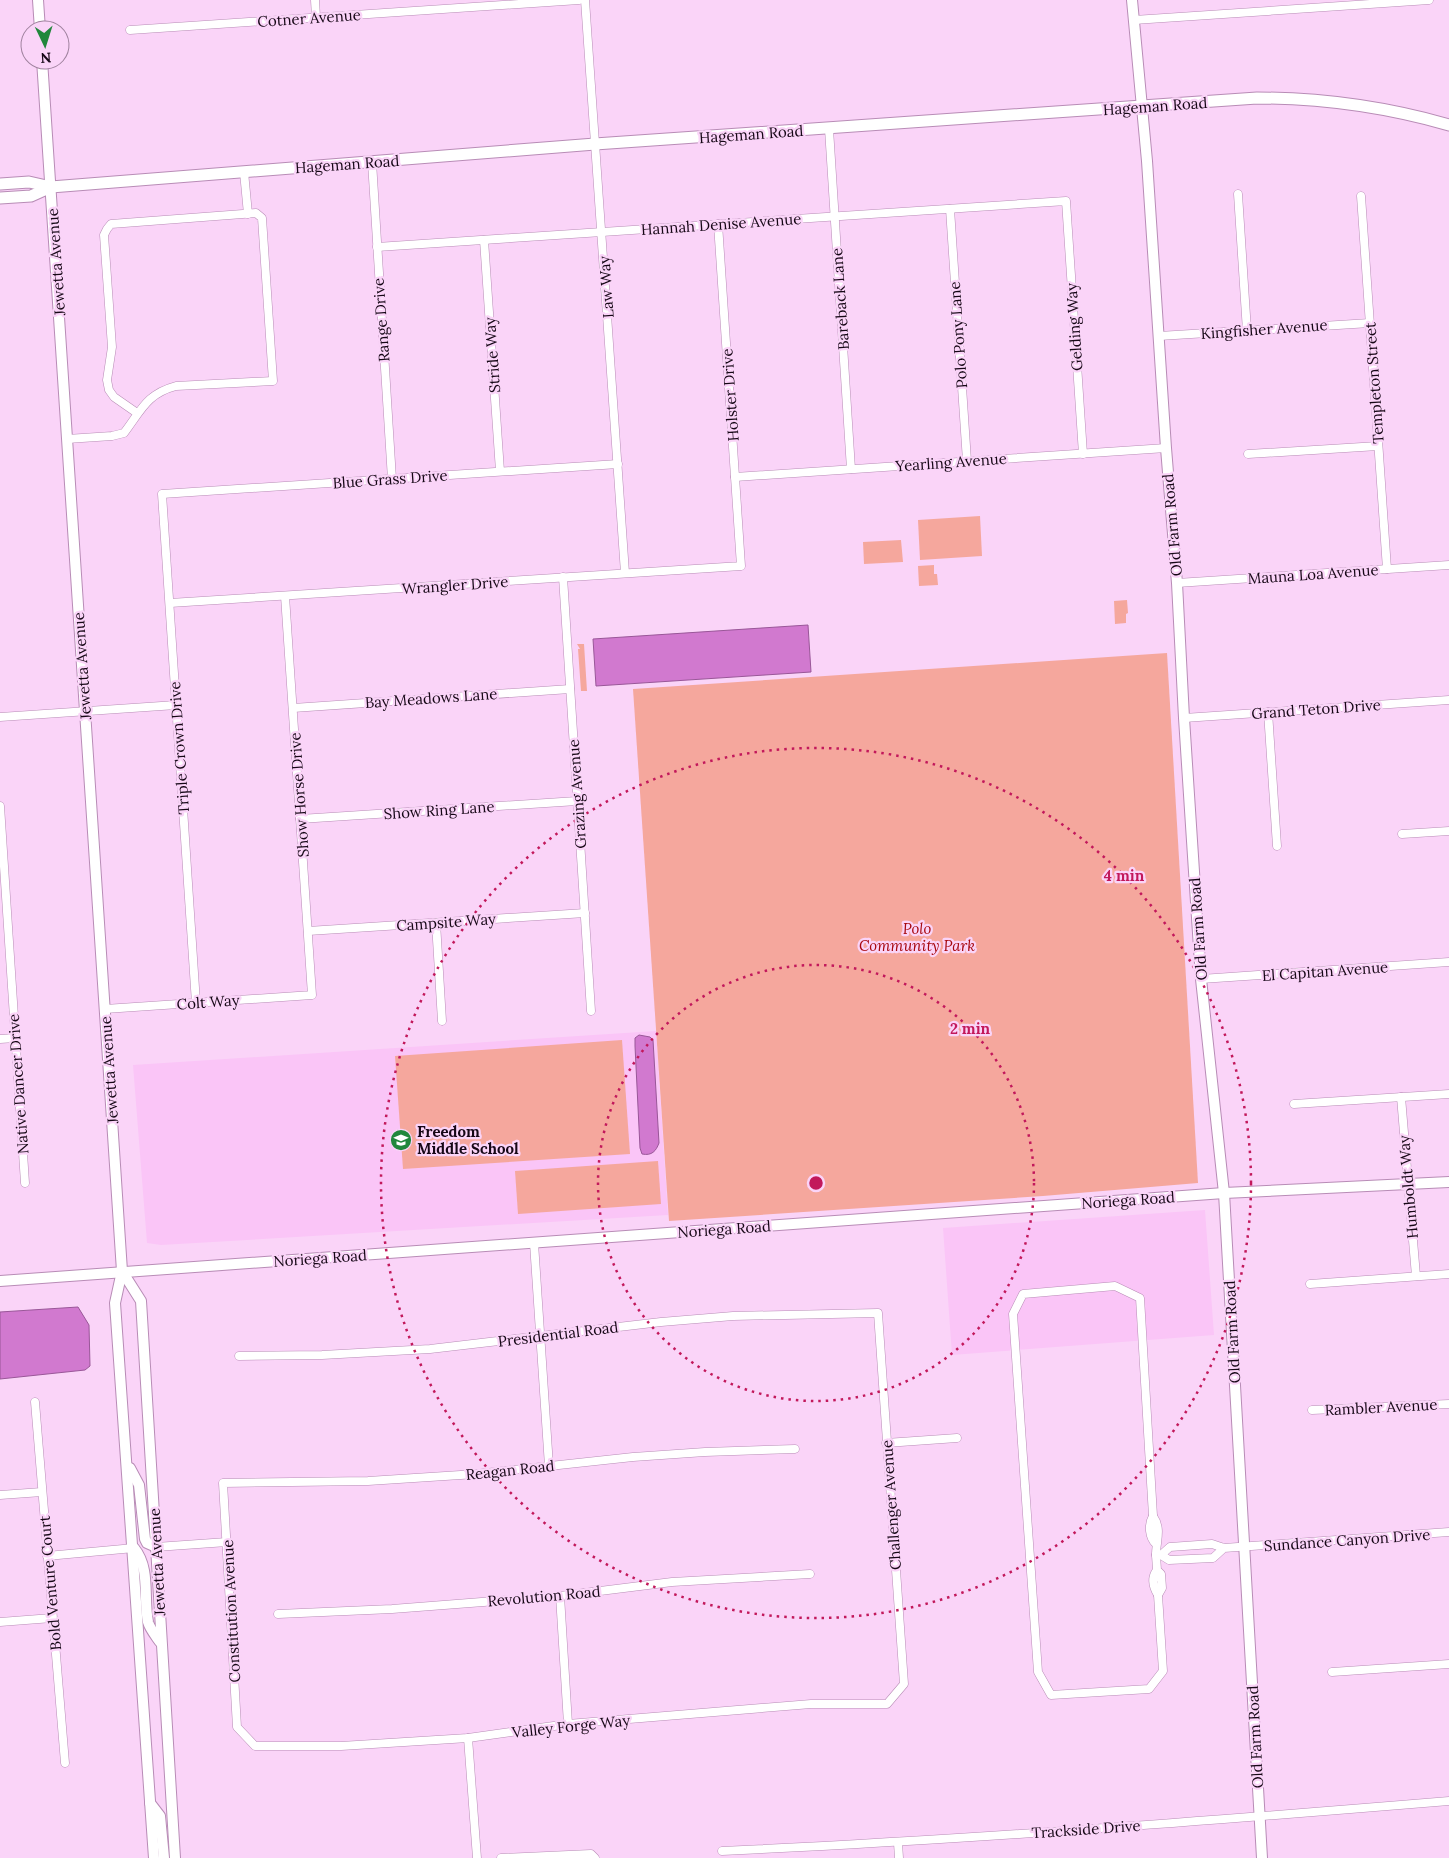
<svg xmlns="http://www.w3.org/2000/svg" width="1449" height="1858" font-family="Lora,serif">
<style>
.built{fill:#fac5f7}
.green{fill:#f5a79d}
.water{fill:#d179cf;stroke:#995798}
.lines{fill:none;stroke-linecap:round;stroke-linejoin:round}
.minor-casing{stroke:#b88cb6;stroke-width:9}
.tertiary-casing{stroke:#b88cb6;stroke-width:12}
.secondary-casing{stroke:#b88cb6;stroke-width:13}
.minor{stroke:#fff;stroke-width:8}
.tertiary{stroke:#fff;stroke-width:10}
.secondary{stroke:#fff;stroke-width:11}
.ring{fill:none;stroke:#c2185b;stroke-width:2.5;stroke-dasharray:2.5 5}
.labels{text-anchor:middle;dominant-baseline:central;stroke-width:4.5;stroke-linejoin:round;paint-order:stroke}
.street-label{font-size:15px;fill:#160716;stroke:#fad4f8}
.park-label{font-size:15px;font-style:italic;fill:#a6070d;stroke:#fad4f8}
.poi-label{font-size:15px;font-weight:bold;fill:#160716;stroke:#fad4f8;text-anchor:start}
.centre{fill:#c2185b;stroke:#fad4f8;stroke-width:2.5}
.ring-label{font-size:15px;text-anchor:middle;font-weight:bold;fill:#c2185b;stroke:#fad4f8;stroke-width:4.5;stroke-linejoin:round;paint-order:stroke}
</style>
<rect width="100%" height="100%" fill="#fad4f8"/>
<g class="built">
<polygon points="656,1031 668,1215 161,1245 147,1243 133,1065"/>
<polygon points="1205,1210 1214,1335 952,1355 943,1228"/>
</g>
<g class="green">
<polygon points="980,516 982,556 920,560 918,520"/>
<polygon points="901,540 903,562 864,564 863,542"/>
<polygon points="934,565 934,574 937,574 938,585 919,586 918,566"/>
<polygon points="1127,600 1128,613 1126,614 1126,623 1115,624 1114,601"/>
<polygon points="577,644 584,644 587,691 581,691 578,649 580,649"/>
<polygon points="1167,653 1198,1183 1043,1196 669,1221 633,689"/>
<polygon points="622,1040 630,1154 403,1169 395,1056"/>
<polygon points="658,1161 661,1204 518,1214 515,1171"/>
</g>
<g class="water">
<polygon points="808,625 811,672 596,686 593,639"/>
<path d="M 639,1035 L 650,1037 L 653,1040 L 659,1143 C 656,1151 652,1156 642,1154 L 640,1148 L 635,1046 L 635,1038 Z"/>
<polygon points="78,1307 89,1325 90,1366 85,1370 0,1379 0,1312"/>
</g>
<g class="lines">
<g class="minor-casing">
<g id="minor">
<polyline points="315,0 316,17"/>
<polyline points="585,0 625,573"/>
<polyline points="1134,20 1429,0"/>
<polyline points="130,30 579,0"/>
<polyline points="829,129 851,469"/>
<polyline points="372,162 392,479"/>
<polyline points="244,172 248,214"/>
<polyline points="1238,194 1247,331"/>
<polyline points="1361,196 1387,569"/>
<polyline points="950,209 967,461"/>
<polyline points="484,240 500,471"/>
<polyline points="377,247 1066,201 1083,454"/>
<polyline points="1159,336 1370,323"/>
<path d="M 67,439 L 112,436 L 124,433 C 141,411 146,394 176,386 L 273,381 L 262,218 L 256,213 L 111,224 L 107,229 L 104,235 L 112,347 L 107,380 L 109,390 L 114,397 L 137,413"/>
<polyline points="1248,454 1378,446"/>
<polyline points="735,477 1166,448"/>
<polyline points="563,577 591,1011"/>
<polyline points="1177,583 1449,565"/>
<polyline points="170,603 741,566 718,224"/>
<polyline points="293,708 570,689"/>
<polyline points="1268,712 1277,846"/>
<polyline points="0,717 176,705"/>
<polyline points="1184,718 1449,700"/>
<polyline points="0,806 25,1183"/>
<polyline points="300,819 577,801"/>
<polyline points="1402,834 1449,831"/>
<polyline points="436,923 442,1021"/>
<polyline points="308,931 585,913"/>
<polyline points="1201,979 1449,962"/>
<polyline points="196,1003 162,494 618,464"/>
<polyline points="105,1009 312,995 285,596"/>
<polyline points="0,1039 15,1038"/>
<polyline points="1401,1097 1416,1276"/>
<polyline points="1294,1104 1449,1094"/>
<polyline points="534,1243 549,1466"/>
<polyline points="1310,1284 1449,1274"/>
<polyline points="239,1356 322,1355 430,1349 661,1322 733,1316 878,1313 904,1684 887,1704 811,1704 568,1724 468,1738 341,1746 255,1746 237,1727 223,1483 368,1481 476,1474 633,1457 705,1452 795,1449"/>
<polyline points="35,1402 65,1763"/>
<polyline points="1312,1410 1449,1404"/>
<polyline points="886,1443 957,1438"/>
<polyline points="0,1495 42,1492"/>
<polyline points="1153,1516 1140,1298 1115,1286 1023,1294 1013,1314 1038,1672 1051,1695 1149,1689 1163,1671 1158,1595"/>
<path d="M 1156,1544 C 1149,1537 1148,1525 1153,1516 C 1162,1529 1156,1541 1156,1555 L 1161,1555"/>
<polyline points="156,1547 227,1542"/>
<polyline points="1224,1548 1213,1558 1169,1560 1161,1555 1170,1547 1212,1544 1224,1548 1449,1532"/>
<path d="M 1156,1555 L 1157,1570 C 1151,1578 1153,1587 1158,1595 L 1162,1588 L 1161,1574 L 1157,1570"/>
<polyline points="47,1556 134,1548"/>
<polyline points="560,1596 568,1724"/>
<polyline points="278,1614 392,1609 560,1596 672,1582 810,1574"/>
<polyline points="0,1622 52,1618"/>
<polyline points="1332,1672 1449,1664"/>
<polyline points="468,1738 477,1858"/>
<polyline points="898,1843 899,1858"/>
<path d="M 722,1851 C 964,1840 1207,1821 1449,1801"/>
<polyline points="501,1858 591,1854 595,1858"/>
</g>
</g>
<g class="tertiary-casing">
<g id="tertiary">
<polyline points="38,0 40,30"/>
<polyline points="1132,0 1147,161 1166,448 1177,583 1184,718 1201,979 1224,1193 1262,1858"/>
<polyline points="42,60 122,1271 115,1303 154,1858"/>
<polyline points="122,1271 141,1301 175,1858"/>
<polyline points="0,1281 1224,1193 1449,1182"/>
<polyline points="130,1468 139,1485 145,1539 147,1543 156,1547"/>
<path d="M 134,1548 C 151,1569 143,1597 148,1622 C 150,1629 156,1636 160,1642"/>
<polyline points="150,1803 160,1816 164,1858"/>
</g>
</g>
<g class="secondary-casing">
<g id="secondary">
<path d="M 0,184 L 29,182 L 51,187 L 595,144 L 1257,98 C 1323,98 1386,107 1449,125"/>
<polyline points="0,198 31,196 51,187"/>
</g>
</g>
<use href="#minor" class="minor"/>
<use href="#tertiary" class="tertiary"/>
<use href="#secondary" class="secondary"/>
</g>
<g class="ring">
<circle cx="816" cy="1183" r="218"/>
<circle cx="816" cy="1183" r="435"/>
</g>
<defs>
<g id="school-disc" transform="scale(1.125)"><circle r="9.5" fill="#21873c" stroke="#fad4f8"/><path d="M0-5L7-2L0 1L-7-2ZM-4 1L0 2.5L4 1V4Q0 6-4 4Z" fill="#fff"/></g>
</defs>
<g fill-rule="evenodd">
<use href="#school-disc" x="401" y="1140"/>
</g>
<g class="labels">
<g class="street-label">
<text transform="translate(309 18) rotate(-4)">Cotner Avenue</text>
<text transform="translate(1155 106) rotate(-4)">Hageman Road</text>
<text transform="translate(751 134) rotate(-4)">Hageman Road</text>
<text transform="translate(347 164) rotate(-4)">Hageman Road</text>
<text transform="translate(721 224) rotate(-4)">Hannah Denise Avenue</text>
<text transform="translate(56 262) rotate(-94)">Jewetta Avenue</text>
<text transform="translate(606 287) rotate(-94)">Law Way</text>
<text transform="translate(840 299) rotate(-94)">Bareback Lane</text>
<text transform="translate(381 320) rotate(-94)">Range Drive</text>
<text transform="translate(1074 327) rotate(-94)">Gelding Way</text>
<text transform="translate(1264 329) rotate(-4)">Kingfisher Avenue</text>
<text transform="translate(958 335) rotate(-94)">Polo Pony Lane</text>
<text transform="translate(492 355) rotate(-94)">Stride Way</text>
<text transform="translate(1374 383) rotate(-94)">Templeton Street</text>
<text transform="translate(730 395) rotate(-94)">Holster Drive</text>
<text transform="translate(951 462) rotate(-4)">Yearling Avenue</text>
<text transform="translate(390 479) rotate(-4)">Blue Grass Drive</text>
<text transform="translate(1172 525) rotate(-95)">Old Farm Road</text>
<text transform="translate(1313 574) rotate(-4)">Mauna Loa Avenue</text>
<text transform="translate(455 585) rotate(-4)">Wrangler Drive</text>
<text transform="translate(82 666) rotate(-94)">Jewetta Avenue</text>
<text transform="translate(431 698) rotate(-4)">Bay Meadows Lane</text>
<text transform="translate(1316 709) rotate(-4)">Grand Teton Drive</text>
<text transform="translate(179 748) rotate(-94)">Triple Crown Drive</text>
<text transform="translate(577 794) rotate(-94)">Grazing Avenue</text>
<text transform="translate(299 795) rotate(-94)">Show Horse Drive</text>
<text transform="translate(439 810) rotate(-4)">Show Ring Lane</text>
<text transform="translate(446 922) rotate(-4)">Campsite Way</text>
<text transform="translate(1198 929) rotate(-94)">Old Farm Road</text>
<text transform="translate(1325 971) rotate(-4)">El Capitan Avenue</text>
<text transform="translate(208 1002) rotate(-4)">Colt Way</text>
<text transform="translate(109 1070) rotate(-94)">Jewetta Avenue</text>
<text transform="translate(18 1084) rotate(-94)">Native Dancer Drive</text>
<text transform="translate(1408 1187) rotate(-95)">Humboldt Way</text>
<text transform="translate(1128 1200) rotate(-4)">Noriega Road</text>
<text transform="translate(724 1229) rotate(-4)">Noriega Road</text>
<text transform="translate(320 1258) rotate(-4)">Noriega Road</text>
<text transform="translate(1232 1332) rotate(-93)">Old Farm Road</text>
<text transform="translate(558 1334) rotate(-7)">Presidential Road</text>
<text transform="translate(1381 1407) rotate(-3)">Rambler Avenue</text>
<text transform="translate(510 1470) rotate(-6)">Reagan Road</text>
<text transform="translate(891 1505) rotate(-94)">Challenger Avenue</text>
<text transform="translate(1347 1540) rotate(-4)">Sundance Canyon Drive</text>
<text transform="translate(157 1562) rotate(-93)">Jewetta Avenue</text>
<text transform="translate(50 1583) rotate(-95)">Bold Venture Court</text>
<text transform="translate(544 1596) rotate(-5)">Revolution Road</text>
<text transform="translate(231 1611) rotate(-93)">Constitution Avenue</text>
<text transform="translate(571 1726) rotate(-6)">Valley Forge Way</text>
<text transform="translate(1255 1737) rotate(-93)">Old Farm Road</text>
<text transform="translate(1086 1829) rotate(-4)">Trackside Drive</text>
</g>
<g class="park-label">
<text x="917" y="928">Polo<tspan x="917" dy="17">Community Park</tspan></text>
</g>
<g class="poi-label">
<text x="417" y="1131">Freedom<tspan x="417" dy="17">Middle School</tspan></text>
</g>
</g>
<circle cx="816" cy="1183" r="8" class="centre"/>
<g class="ring-label">
<text x="1124" y="881">4 min</text>
<text x="970" y="1034">2 min</text>
</g>
<g transform="translate(45 45) rotate(176)"><circle r="24" fill="#fad4f8" stroke="#9f829e"/>
<path d="M0-4L9 19L0 12L-9 19Z" fill="#21873c"/>
<text y="-8" font-size="14" font-weight="bold" text-anchor="middle" fill="#160716">N</text>
</g>
</svg>
